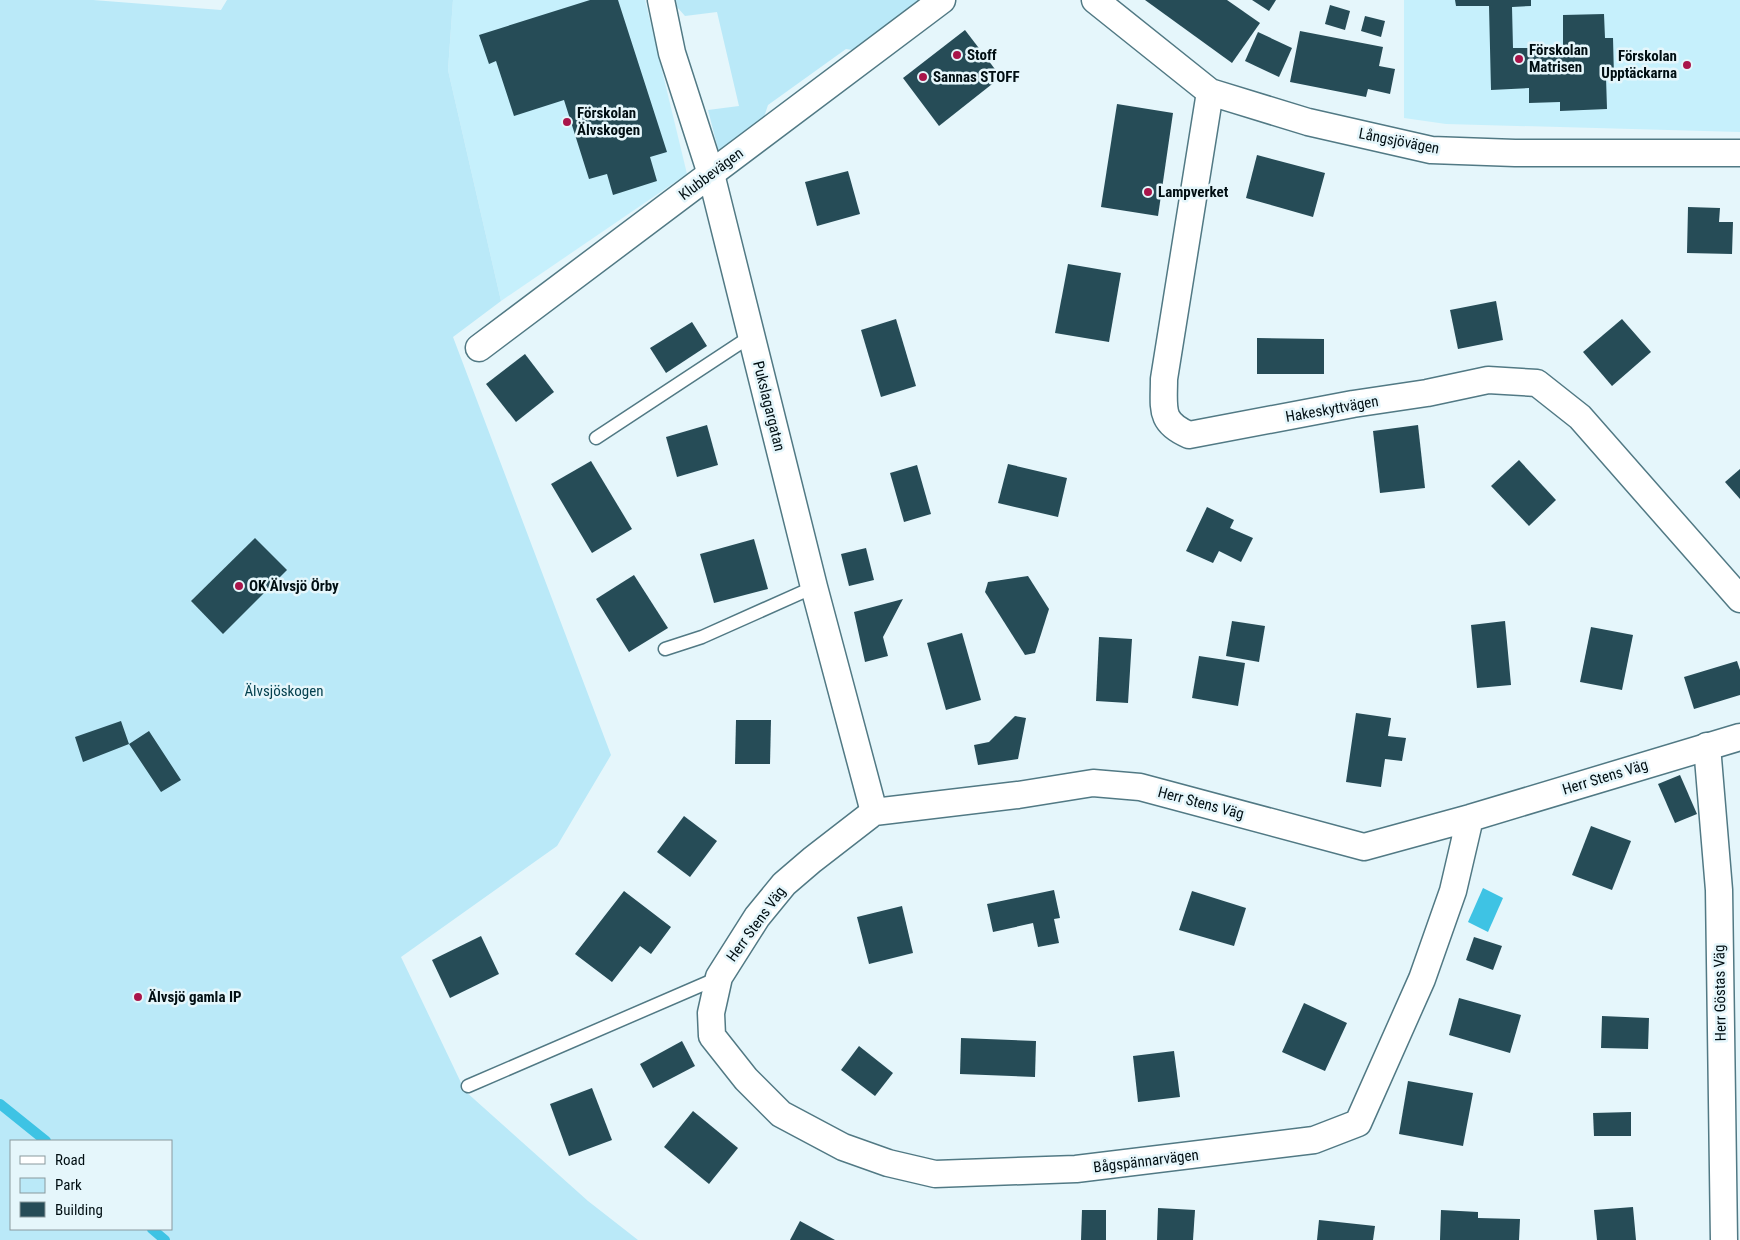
<svg xmlns="http://www.w3.org/2000/svg" width="1740" height="1240" font-family="'Roboto Condensed',sans-serif">
<style>
.built{fill:#c6f0fc}
.green{fill:#bae9f8;fill-rule:evenodd}
.water{fill:#3ec3e4}
.lines{fill:none;stroke-linecap:round;stroke-linejoin:round}
.stream{stroke:#3ec3e4;stroke-width:10}
.building{fill:#264c57}
.lane-casing{stroke:#517984;stroke-width:15}
.street-casing{stroke:#517984;stroke-width:29}
.lane{stroke:#fff;stroke-width:12}
.street{stroke:#fff;stroke-width:26}
.poi-dot{fill:#a9154a;stroke:#e5f6fb;stroke-width:2}
.labels{text-anchor:middle;dominant-baseline:central;stroke-width:5;stroke-linejoin:round;paint-order:stroke}
.poi-label{font-size:15px;font-weight:bold;fill:#010e12;stroke:#e5f6fb;text-anchor:start}
.street-label{font-size:15px;fill:#010e12;stroke:#e5f6fb}
.park-label{font-size:15px;fill:#04404e;stroke:#e5f6fb}
</style>
<rect width="100%" height="100%" fill="#e5f6fb"/>
<g class="built">
<polygon points="453,0 645,0 687,174 501,301 448,70"/>
<polygon points="1404,0 1740,0 1740,132 1446,124 1404,118"/>
</g>
<g class="green">
<path d="M 0,0 L 93,0 L 221,10 L 227,0 L 453,0 L 448,70 L 501,301 L 453,337 L 611,755 L 557,846 L 401,957 L 465,1091 L 588,1201 L 638,1240 L 0,1240 ZM 11,1141 L 171,1141 L 171,1229 L 11,1229 Z"/>
<polygon points="676,0 927,0 859,51 846,49 768,105 762,123 719,153 708,110 739,106 717,12 685,16 677,7"/>
</g>
<polygon class="water" points="1483,888 1503,898 1488,932 1468,922"/>
<g class="lines">
<g class="stream">
<polyline points="0,1104 46,1141"/>
<polyline points="152,1229 165,1240"/>
</g>
</g>
<g class="building">
<polygon points="590,0 618,0 667,152 650,157 657,181 613,195 607,174 589,179 564,100 514,116 496,61 489,64 479,35"/>
<polygon points="1145,0 1227,0 1260,23 1232,63"/>
<polygon points="1252,0 1276,0 1269,11"/>
<polygon points="1455,0 1531,0 1531,6 1512,7 1513,48 1563,48 1563,15 1604,14 1605,38 1613,38 1614,77 1606,77 1607,109 1560,111 1560,102 1529,103 1529,88 1491,90 1489,6 1456,6"/>
<polygon points="1330,5 1350,11 1345,30 1325,24"/>
<polygon points="1365,16 1385,21 1381,37 1361,31"/>
<polygon points="965,30 1001,77 939,126 903,78"/>
<polygon points="1300,31 1383,47 1379,66 1395,69 1390,94 1368,89 1366,97 1290,82"/>
<polygon points="1258,32 1292,48 1279,77 1245,61"/>
<polygon points="1117,104 1173,113 1158,216 1101,207"/>
<polygon points="1257,155 1325,173 1313,217 1246,198"/>
<polygon points="848,171 860,214 817,226 805,182"/>
<polygon points="1688,207 1720,208 1719,222 1733,222 1732,254 1687,253"/>
<polygon points="1068,264 1121,273 1109,342 1055,333"/>
<polygon points="1496,301 1503,340 1458,349 1450,310"/>
<polygon points="896,319 916,386 881,397 861,330"/>
<polygon points="1622,319 1651,352 1612,386 1583,352"/>
<polygon points="692,322 707,346 666,373 650,348"/>
<polygon points="1257,338 1324,339 1324,374 1257,374"/>
<polygon points="525,354 554,392 516,422 486,384"/>
<polygon points="707,425 718,465 677,477 666,437"/>
<polygon points="1418,425 1425,488 1380,493 1373,431"/>
<polygon points="1519,460 1556,500 1529,526 1491,486"/>
<polygon points="591,461 632,529 592,553 551,484"/>
<polygon points="1008,464 1067,478 1058,517 998,503"/>
<polygon points="917,465 931,514 904,522 890,473"/>
<polygon points="1740,469 1740,499 1725,482"/>
<polygon points="1207,507 1234,520 1230,528 1253,538 1241,562 1219,551 1213,563 1186,551"/>
<polygon points="255,538 287,570 223,634 191,601"/>
<polygon points="754,539 768,589 714,603 700,554"/>
<polygon points="866,548 874,580 849,586 841,554"/>
<polygon points="634,575 668,628 629,652 596,599"/>
<polygon points="1028,576 1049,609 1035,653 1025,655 985,592 988,582"/>
<polygon points="903,599 883,637 888,656 865,662 854,612"/>
<polygon points="1232,621 1265,626 1259,662 1226,656"/>
<polygon points="1505,621 1511,685 1477,688 1471,625"/>
<polygon points="1591,627 1633,635 1622,690 1580,682"/>
<polygon points="962,633 981,700 946,710 927,643"/>
<polygon points="1099,637 1132,639 1128,703 1096,701"/>
<polygon points="1199,656 1245,663 1238,706 1192,698"/>
<polygon points="1737,661 1740,670 1740,695 1694,709 1684,677"/>
<polygon points="1356,713 1391,718 1388,736 1406,738 1402,761 1385,759 1381,787 1346,782"/>
<polygon points="1015,716 1026,718 1018,759 978,765 974,745 989,742"/>
<polygon points="736,720 771,720 770,764 735,764"/>
<polygon points="121,721 129,744 149,731 181,780 161,792 129,744 83,762 75,737"/>
<polygon points="1680,775 1697,814 1675,823 1658,784"/>
<polygon points="684,816 717,841 690,877 657,852"/>
<polygon points="1591,826 1631,841 1612,890 1572,875"/>
<polygon points="1054,890 1060,918 1054,919 1059,943 1038,947 1033,923 993,932 987,904"/>
<polygon points="624,891 671,927 651,954 640,946 612,982 575,954"/>
<polygon points="1192,891 1246,908 1234,946 1179,930"/>
<polygon points="902,906 913,953 869,964 857,917"/>
<polygon points="481,936 499,974 450,998 432,960"/>
<polygon points="1474,937 1502,946 1493,970 1466,960"/>
<polygon points="1459,998 1521,1015 1510,1053 1449,1035"/>
<polygon points="1304,1003 1347,1023 1325,1071 1282,1052"/>
<polygon points="1602,1016 1649,1018 1648,1049 1601,1048"/>
<polygon points="961,1038 1036,1041 1035,1077 960,1074"/>
<polygon points="682,1041 695,1066 653,1088 640,1064"/>
<polygon points="859,1046 893,1073 875,1096 841,1070"/>
<polygon points="1174,1051 1180,1097 1138,1102 1133,1056"/>
<polygon points="1408,1081 1473,1093 1463,1146 1399,1134"/>
<polygon points="592,1088 612,1140 569,1156 550,1104"/>
<polygon points="693,1111 738,1148 709,1184 664,1147"/>
<polygon points="1631,1112 1631,1136 1594,1136 1593,1113"/>
<polygon points="1633,1207 1636,1240 1597,1240 1594,1210"/>
<polygon points="1158,1208 1195,1210 1193,1240 1157,1240"/>
<polygon points="1082,1210 1106,1210 1106,1240 1081,1240"/>
<polygon points="1441,1210 1478,1212 1478,1218 1520,1219 1519,1240 1440,1240"/>
<polygon points="1319,1220 1375,1226 1373,1240 1317,1240"/>
<polygon points="800,1221 835,1240 790,1240"/>
</g>
<g class="lines">
<g class="lane-casing">
<g id="lane">
<polyline points="596,438 751,336"/>
<polyline points="665,649 702,637 814,587"/>
<polyline points="468,1086 718,978"/>
</g>
</g>
<g class="street-casing">
<g id="street">
<polyline points="661,0 672,53 711,174 814,587 874,812"/>
<polyline points="1095,0 1210,92 1308,122 1431,150 1515,153 1740,153"/>
<path d="M 1210,92 L 1164,379 C 1164,409 1159,422 1189,435 L 1353,404 L 1427,393 L 1488,380 L 1537,383 L 1580,417 L 1740,599"/>
<polyline points="479,348 942,0"/>
<polyline points="1707,746 1719,890 1724,1240"/>
<polyline points="1470,818 1453,891 1422,979 1358,1123 1314,1140 1076,1169 935,1174 888,1163 843,1147 781,1114 746,1079 712,1036 711,1013 719,977 757,917 784,884 812,860 874,812 1018,795 1093,783 1140,787 1364,847 1470,818 1740,737"/>
</g>
</g>
<use href="#lane" class="lane"/>
<use href="#street" class="street"/>
</g>
<g class="poi-dot">
<circle cx="957" cy="55" r="5"/>
<circle cx="1519" cy="59" r="5"/>
<circle cx="1687" cy="65" r="5"/>
<circle cx="923" cy="77" r="5"/>
<circle cx="567" cy="122" r="5"/>
<circle cx="1148" cy="192" r="5"/>
<circle cx="239" cy="586" r="5"/>
<circle cx="138" cy="997" r="5"/>
</g>
<g class="labels">
<g class="poi-label">
<text x="1529" y="50">Förskolan<tspan x="1529" dy="17">Matrisen</tspan></text>
<text x="967" y="55">Stoff</text>
<text x="1677" y="56" text-anchor="end">Förskolan<tspan x="1677" dy="17">Upptäckarna</tspan></text>
<text x="933" y="77">Sannas STOFF</text>
<text x="577" y="113">Förskolan<tspan x="577" dy="17">Älvskogen</tspan></text>
<text x="1158" y="192">Lampverket</text>
<text x="249" y="586">OK Älvsjö Örby</text>
<text x="148" y="997">Älvsjö gamla IP</text>
</g>
<g class="street-label">
<text transform="translate(1399 141) rotate(11)">Långsjövägen</text>
<text transform="translate(711 174) rotate(-37)">Klubbevägen</text>
<text transform="translate(769 406) rotate(76)">Pukslagargatan</text>
<text transform="translate(1332 409) rotate(-10)">Hakeskyttvägen</text>
<text transform="translate(1605 777) rotate(-17)">Herr Stens Väg</text>
<text transform="translate(1201 803) rotate(15)">Herr Stens Väg</text>
<text transform="translate(756 924) rotate(-54)">Herr Stens Väg</text>
<text transform="translate(1720 993) rotate(-91)">Herr Göstas Väg</text>
<text transform="translate(1146 1161) rotate(-7)">Bågspännarvägen</text>
</g>
<g class="park-label">
<text x="284" y="691">Älvsjöskogen</text>
</g>
</g>
<rect x="10" y="1140" width="162" height="90" fill="#e5f6fb" stroke="#8a999e"/>
<rect x="20" y="1156" width="25" height="8" fill="#ffffff" stroke="#8a999e"/>
<text x="55" y="1165" font-size="15" fill="#010e12">Road</text>
<rect x="20" y="1178" width="25" height="15" fill="#bae9f8" stroke="#8a999e"/>
<text x="55" y="1190" font-size="15" fill="#010e12">Park</text>
<rect x="20" y="1202" width="25" height="15" fill="#264c57" stroke="#8a999e"/>
<text x="55" y="1215" font-size="15" fill="#010e12">Building</text>
</svg>
